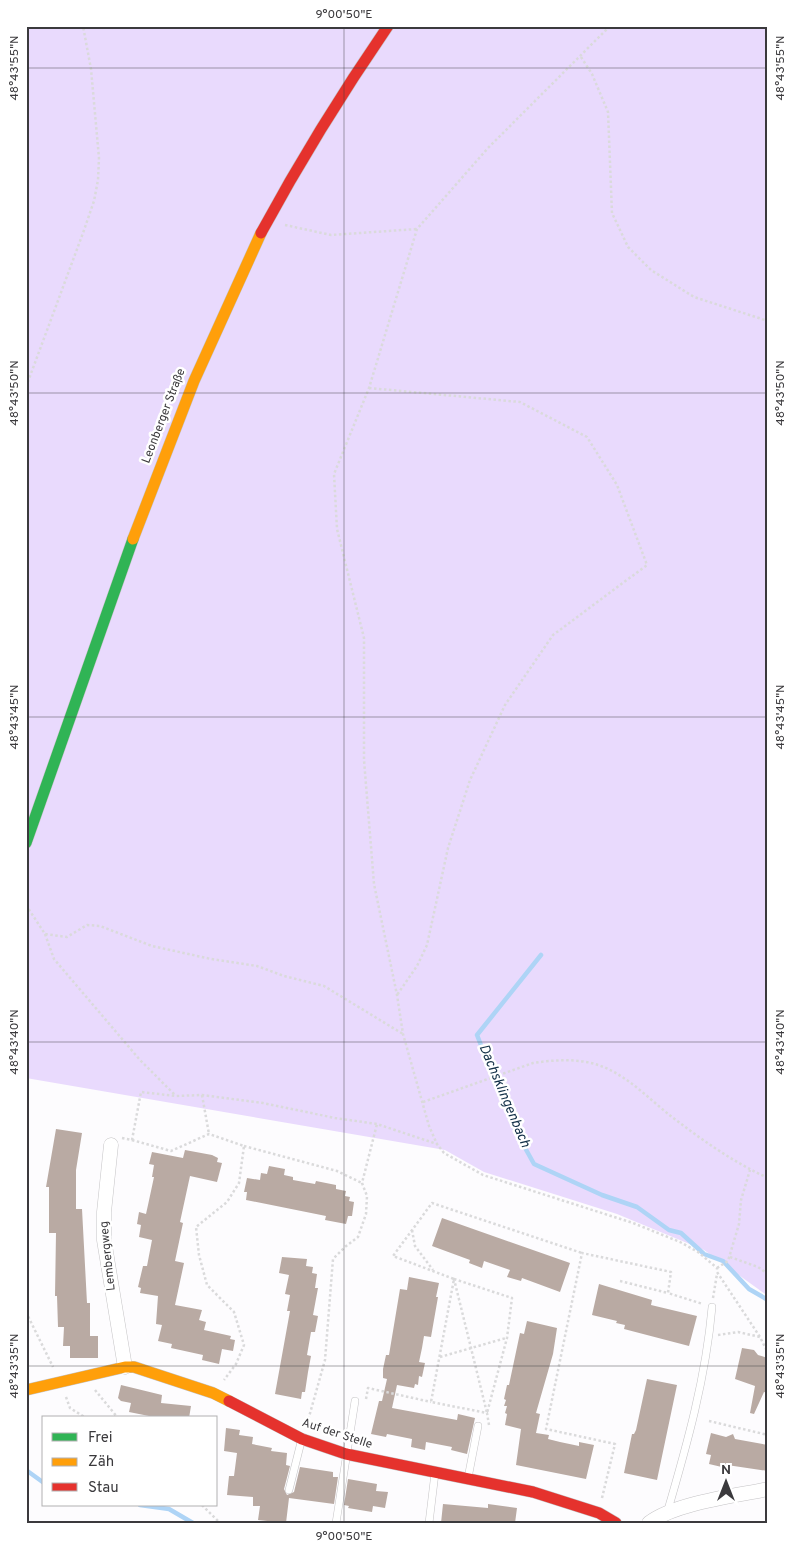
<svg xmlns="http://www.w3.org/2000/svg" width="794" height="1549" font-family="Overpass,sans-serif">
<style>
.forest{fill:#e9dafd}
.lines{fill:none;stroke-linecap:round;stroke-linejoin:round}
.stream{stroke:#aed4f6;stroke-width:4.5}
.building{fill:#b9aaa3}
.lane-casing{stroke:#c4c3c5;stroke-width:8}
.street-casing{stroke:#c4c3c5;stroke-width:15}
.fast-casing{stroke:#c4c3c5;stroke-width:12}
.slow-casing{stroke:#c4c3c5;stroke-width:12}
.jam-casing{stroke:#c4c3c5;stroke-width:12}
.path{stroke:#dadadb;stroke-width:2.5;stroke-dasharray:2.5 2.5;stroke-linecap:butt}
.lane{stroke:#fff;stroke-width:7}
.street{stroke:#fff;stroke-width:14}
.fast{stroke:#30b455;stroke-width:11}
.slow{stroke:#ff9f0a;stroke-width:11}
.jam{stroke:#e5322d;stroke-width:11}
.ticks{fill:none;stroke:#3b3a3d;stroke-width:1;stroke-opacity:0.45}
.labels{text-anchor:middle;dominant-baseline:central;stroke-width:5;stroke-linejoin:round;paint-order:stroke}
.street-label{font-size:12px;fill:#3b3a3d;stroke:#fff}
.water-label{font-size:14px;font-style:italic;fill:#112f47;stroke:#fff}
.neatline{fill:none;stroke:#3b3a3d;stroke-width:2}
.ticks-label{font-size:12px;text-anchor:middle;fill:#3b3a3d}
</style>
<rect width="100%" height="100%" fill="#fdfcfe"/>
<polygon class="forest" points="26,26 768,26 768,1296 704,1250 617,1214 484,1172 445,1150 26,1078"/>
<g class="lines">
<g class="stream">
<polyline points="541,955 477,1035 513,1126 534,1164 602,1195 637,1207 669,1230 681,1233 704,1254 723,1261 749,1289 768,1300"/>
<polyline points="26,1470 44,1483"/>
<polyline points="140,1505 169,1509 193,1523"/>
</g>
</g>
<g class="building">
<polygon points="56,1129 82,1133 76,1170 76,1209 82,1209 87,1303 90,1303 90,1336 98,1336 98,1358 70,1358 70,1346 63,1346 64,1327 58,1327 57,1296 55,1296 56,1233 49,1233 49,1187 46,1187"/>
<polygon points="185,1150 212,1155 218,1158 217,1162 222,1163 217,1182 190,1176 180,1222 183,1223 175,1261 184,1263 175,1305 202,1310 199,1320 206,1322 204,1330 231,1336 230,1339 235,1340 233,1351 222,1349 219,1364 202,1360 203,1355 171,1348 172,1344 158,1341 162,1325 156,1324 158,1296 140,1293 141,1288 138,1287 143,1266 147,1266 152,1240 139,1237 141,1225 137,1224 139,1212 146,1214 148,1205 154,1177 152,1177 154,1165 149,1164 152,1152 183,1158"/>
<polygon points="269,1166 285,1169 284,1175 293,1177 293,1180 315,1184 316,1181 336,1185 336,1189 346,1191 345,1196 350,1197 349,1201 354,1202 352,1216 348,1216 346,1224 325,1220 326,1216 246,1200 247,1192 244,1192 247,1178 260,1180 261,1173 267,1174"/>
<polygon points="442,1218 570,1263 560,1292 522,1278 521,1281 507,1277 510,1270 484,1261 482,1268 469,1263 470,1260 432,1246"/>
<polygon points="282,1257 307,1259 306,1266 313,1267 312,1273 317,1274 315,1288 318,1288 313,1315 318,1316 315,1332 311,1332 307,1355 311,1356 308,1372 305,1392 302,1392 301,1399 275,1394 290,1311 287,1311 290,1295 285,1294 289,1275 279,1273"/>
<polygon points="409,1277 439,1283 436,1297 438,1297 431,1337 424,1336 422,1348 419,1362 425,1363 422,1377 419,1376 418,1385 415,1384 414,1388 397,1385 392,1408 457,1420 458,1414 475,1418 467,1454 451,1450 452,1447 426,1442 425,1450 411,1447 412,1439 387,1434 386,1437 371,1434 379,1401 382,1401 387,1379 383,1378 383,1369 386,1355 389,1355 400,1289 407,1290"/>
<polygon points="599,1284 652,1300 651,1305 697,1316 689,1346 624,1329 625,1325 616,1323 617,1321 592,1315"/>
<polygon points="527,1321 557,1328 553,1354 536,1413 540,1414 536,1433 549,1435 548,1439 560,1442 579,1446 579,1442 594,1445 586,1479 516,1465 521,1429 505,1425 507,1414 505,1413 507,1406 504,1406 506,1400 504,1399 507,1385 509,1385 520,1333 524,1334"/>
<polygon points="742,1348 754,1350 758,1355 768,1358 768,1393 764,1392 754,1414 750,1413 755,1386 735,1379"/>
<polygon points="647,1379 677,1385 657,1480 624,1473 632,1434 634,1434 636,1430"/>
<polygon points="121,1385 162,1395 161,1403 191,1406 189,1418 159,1418 129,1412 131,1403 121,1401 118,1398"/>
<polygon points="226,1428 240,1430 239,1435 253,1437 252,1444 272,1448 271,1451 287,1453 286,1465 290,1466 284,1489 287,1495 294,1492 300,1467 333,1472 333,1477 338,1477 334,1504 289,1498 286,1523 258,1520 260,1506 253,1506 253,1497 227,1495 229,1476 234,1476 237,1453 224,1451"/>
<polygon points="711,1433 726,1437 733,1434 735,1439 768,1445 768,1471 727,1465 726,1468 709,1464 711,1455 706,1454"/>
<polygon points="348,1479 377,1484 376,1491 388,1492 385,1508 373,1506 372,1512 348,1508 349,1506 344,1505"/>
<polygon points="443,1504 488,1508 488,1504 517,1508 515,1523 441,1523"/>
</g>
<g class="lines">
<g class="lane-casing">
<g id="lane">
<polyline points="468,1478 478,1426"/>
<polyline points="289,1490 301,1442"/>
<path d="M 667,1513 C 687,1445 706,1377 712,1307"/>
<polyline points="336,1523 355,1401"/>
<polyline points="429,1523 435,1473"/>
</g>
</g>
<g class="street-casing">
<g id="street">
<polyline points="111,1145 104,1212 104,1240 125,1367"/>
<path d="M 649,1523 C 675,1503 735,1496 768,1489"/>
</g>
</g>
<g class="fast-casing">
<polyline id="fast" points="26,843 133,539"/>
</g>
<g class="slow-casing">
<g id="slow">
<polyline points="133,539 194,381 261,233"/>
<polyline points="26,1390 125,1367 134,1367 213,1393 229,1401"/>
</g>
</g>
<g class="jam-casing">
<g id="jam">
<path d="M 261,233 C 300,161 342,93 388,26"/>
<polyline points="229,1401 302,1439 346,1454 533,1492 599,1513 616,1523"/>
</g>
</g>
<g class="path">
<polyline points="610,26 488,148 417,229 369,388 334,474 337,529 364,638 364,760 374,884 397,995 403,1034 429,1126 437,1144 444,1153 483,1175 633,1223 680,1242 698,1252 717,1268 717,1272 760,1337"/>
<polyline points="581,57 592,74 608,112 612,213 628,247 651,270 694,297 768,321"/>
<polyline points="285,225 331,235 417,229"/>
<polyline points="26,387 83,233 94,201 98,180 99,158 91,69 83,26"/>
<polyline points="369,388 520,402 587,437 617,485 647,565 553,635 505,705 470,780 448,848 427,945 417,966 397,995"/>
<polyline points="26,905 45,934 67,937 87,925 100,926 152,946 211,959 257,966 284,976 324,986 403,1034"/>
<polyline points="45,934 54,959 140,1060 175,1095"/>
<polyline points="202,1095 209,1134"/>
<path d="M 423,1102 L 533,1063 C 553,1060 578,1058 598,1065 C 626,1074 649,1099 672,1117 C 702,1140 733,1162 768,1178"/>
<polyline points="122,1138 132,1140 141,1092 176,1096 202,1095 263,1103 335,1118 377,1124 437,1144"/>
<polyline points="132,1140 171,1151 209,1134 244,1146 239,1183 227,1202 196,1227 199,1255 207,1285 234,1312 244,1345 236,1364 224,1380"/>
<polyline points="244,1146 337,1171 362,1183"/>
<polyline points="412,1230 415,1246 433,1270"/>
<polyline points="730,1257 758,1267 768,1274"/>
<polyline points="717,1268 728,1261 739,1224 741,1200 750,1170"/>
<polygon points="454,1279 512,1298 507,1338 487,1413"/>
<polyline points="620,1281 668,1293"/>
<polyline points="713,1298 717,1274"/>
<polyline points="26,1312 53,1367"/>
<polyline points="718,1335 738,1332 760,1337 766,1349"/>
<polyline points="440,1357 506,1338"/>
<polyline points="95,1390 118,1418"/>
<polyline points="66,1397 70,1408 86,1418"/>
<polyline points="366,1399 368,1388 431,1402"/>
<polyline points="709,1421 768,1435"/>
<polyline points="307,1424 325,1360 333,1259 345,1247 358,1237 366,1214 367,1196 362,1183 377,1124"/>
<polyline points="489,1425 487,1413 431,1402 454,1279 393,1256 432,1203 582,1253"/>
<polyline points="602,1498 615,1444 546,1429 582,1253 671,1272 668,1293 703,1304"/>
<polyline points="202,1505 220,1523"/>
</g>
<use href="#lane" class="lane"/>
<use href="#street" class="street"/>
<use href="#fast" class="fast"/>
<use href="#slow" class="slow"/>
<use href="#jam" class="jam"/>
</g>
<path class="ticks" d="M 344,26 L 344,1523M 26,68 L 768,68M 26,393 L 768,393M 26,717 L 768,717M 26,1042 L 768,1042M 26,1366 L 768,1366"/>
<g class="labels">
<g class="street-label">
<text transform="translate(164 416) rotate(-69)">Leonberger Straße</text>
<text transform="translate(108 1256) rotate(-96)">Lembergweg</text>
<text transform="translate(337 1434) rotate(18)">Auf der Stelle</text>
</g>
<g class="water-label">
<text transform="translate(504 1096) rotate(67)">Dachsklingenbach</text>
</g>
</g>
<rect width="794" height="1549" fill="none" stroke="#ffffff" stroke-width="55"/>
<rect x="42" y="1416" width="175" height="90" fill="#ffffff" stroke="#b1b0b1"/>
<rect x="52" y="1433" width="25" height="8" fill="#30b455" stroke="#b1b0b1"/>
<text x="88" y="1442" font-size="15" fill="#3b3a3d">Frei</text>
<rect x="52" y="1458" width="25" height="8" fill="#ff9f0a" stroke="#b1b0b1"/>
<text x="88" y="1466" font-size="15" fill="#3b3a3d">Zäh</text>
<rect x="52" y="1483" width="25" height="8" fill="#e5322d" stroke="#b1b0b1"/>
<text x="88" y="1492" font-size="15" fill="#3b3a3d">Stau</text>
<g transform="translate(726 1482)" stroke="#ffffff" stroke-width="4" paint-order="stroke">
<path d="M0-4L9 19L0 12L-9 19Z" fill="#3b3a3d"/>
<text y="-8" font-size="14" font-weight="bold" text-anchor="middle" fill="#3b3a3d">N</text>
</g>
<rect x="28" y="28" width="738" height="1494" class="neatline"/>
<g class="ticks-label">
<text x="344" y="18">9°00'50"E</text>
<text transform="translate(14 68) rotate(-90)" y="4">48°43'55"N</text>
<text transform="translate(780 68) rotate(-90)" y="4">48°43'55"N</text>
<text transform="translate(14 393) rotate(-90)" y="4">48°43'50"N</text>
<text transform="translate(780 393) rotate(-90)" y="4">48°43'50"N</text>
<text transform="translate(14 717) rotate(-90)" y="4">48°43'45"N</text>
<text transform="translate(780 717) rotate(-90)" y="4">48°43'45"N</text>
<text transform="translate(14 1042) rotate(-90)" y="4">48°43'40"N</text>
<text transform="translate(780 1042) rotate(-90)" y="4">48°43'40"N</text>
<text transform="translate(14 1366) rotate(-90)" y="4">48°43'35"N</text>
<text transform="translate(780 1366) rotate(-90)" y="4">48°43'35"N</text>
<text x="344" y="1540">9°00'50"E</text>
</g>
</svg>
